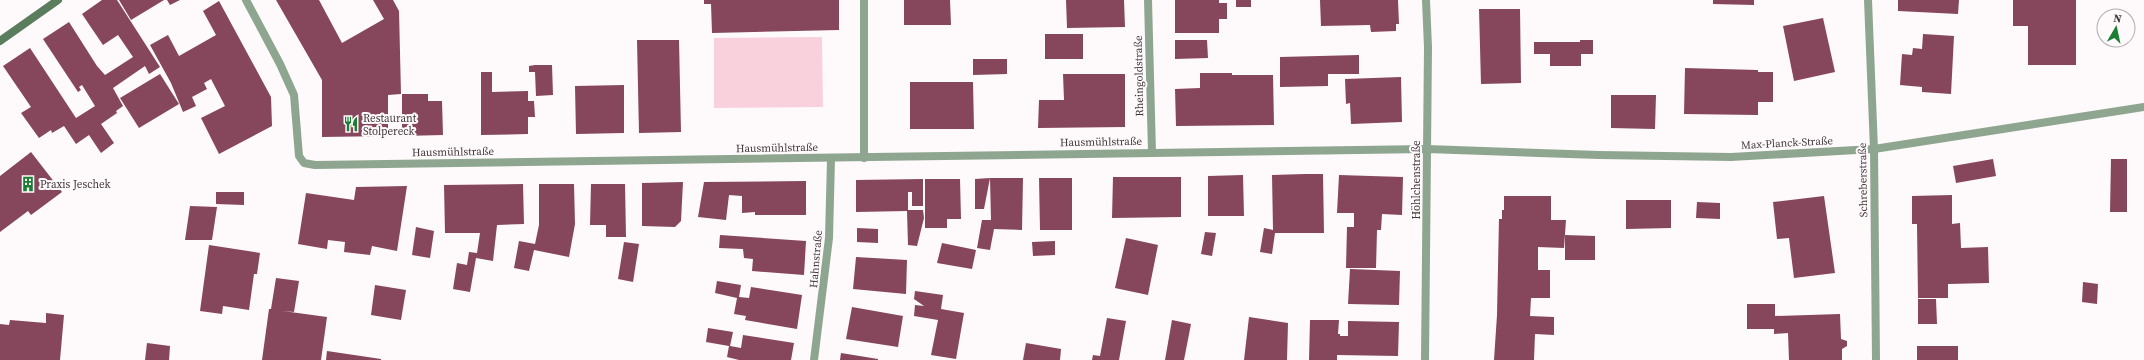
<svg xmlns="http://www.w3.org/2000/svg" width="2144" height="360" font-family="'Source Serif 4',serif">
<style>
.green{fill:#f9d1dc}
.building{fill:#86465b}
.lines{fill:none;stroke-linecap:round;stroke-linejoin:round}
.minor{stroke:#8ea690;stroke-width:8}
.tertiary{stroke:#8ea690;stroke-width:8}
.secondary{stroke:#5a7d5e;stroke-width:8}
.labels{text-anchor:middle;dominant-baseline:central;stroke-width:4;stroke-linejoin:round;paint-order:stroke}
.street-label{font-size:11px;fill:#42383b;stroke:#fef9fa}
.poi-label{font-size:11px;fill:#42383b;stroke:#fef9fa;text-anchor:start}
</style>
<rect width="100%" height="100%" fill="#fef9fa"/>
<polygon class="green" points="822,37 823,107 714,108 714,38"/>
<g class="building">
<polygon points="102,0 117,0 160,67 149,74 145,66 113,88 123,106 116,111 117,113 101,124 114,143 101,153 89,135 76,144 64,126 52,133 51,130 39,138 21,113 31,107 3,66 30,48 76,118 95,106 82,85 79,87 81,90 78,92 43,39 69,22 97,66 105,75 133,57 118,35 103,45 82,14"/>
<polygon points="119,0 164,0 131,20"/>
<polygon points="167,0 180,0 170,5"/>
<polygon points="276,0 319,0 342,43 384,19 373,0 393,0 399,11 401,94 388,95 388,136 322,137 322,80"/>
<polygon points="704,0 839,0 839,30 712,33 711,4 704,4"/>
<polygon points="904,0 950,0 951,25 904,25"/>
<polygon points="1066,0 1124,0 1125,27 1067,28"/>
<polygon points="1175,0 1219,0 1219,3 1227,3 1227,19 1219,19 1219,33 1175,33"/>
<rect x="1236" y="0" width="15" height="7"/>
<polygon points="1320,0 1398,0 1399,24 1396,24 1396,31 1371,32 1370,25 1321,26"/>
<polygon points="1713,0 1754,0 1754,5 1713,4"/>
<polygon points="1898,0 1959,0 1958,14 1898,11"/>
<polygon points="2013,0 2076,0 2076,65 2028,65 2028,26 2013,26"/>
<polygon points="219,1 271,97 272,126 219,154 201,118 225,106 211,79 204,83 207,89 192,97 196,106 183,112 171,83 150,45 168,35 179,56 216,35 203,11"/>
<polygon points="1479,9 1520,9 1521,83 1481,84"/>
<polygon points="1823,18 1835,72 1794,81 1783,26"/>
<rect x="1045" y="34" width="38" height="25"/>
<polygon points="1923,34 1954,36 1951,94 1922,92 1922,87 1900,85 1902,54 1912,55 1913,48 1922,49"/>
<polygon points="637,40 679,40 681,132 639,133"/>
<polygon points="1175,40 1207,40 1208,58 1175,59"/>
<polygon points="1580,40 1593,40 1593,54 1581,54 1581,66 1550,66 1550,54 1534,54 1534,42 1580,42"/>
<polygon points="1359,55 1359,74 1328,74 1328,86 1280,87 1280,57"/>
<polygon points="973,59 1007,59 1007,74 973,75"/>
<polygon points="535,65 552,65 553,95 536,96 535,72 529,72 529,66"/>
<polygon points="1685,68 1758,70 1758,72 1773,72 1773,102 1758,102 1758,115 1684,114"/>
<polygon points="481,72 492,72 492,92 528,91 528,101 534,101 535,117 528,117 528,134 481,135"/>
<polygon points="1200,73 1232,73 1232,75 1273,75 1274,125 1176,126 1175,89 1200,88"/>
<polygon points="160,74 179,104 139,128 120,98"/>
<polygon points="1063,74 1125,74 1125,127 1038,128 1039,100 1064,100"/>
<polygon points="1401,77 1402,122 1351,124 1350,103 1346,104 1345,79"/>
<polygon points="910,82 973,82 974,129 910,129"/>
<polygon points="624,85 624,133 576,134 575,86"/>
<polygon points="402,94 428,94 428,101 442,101 443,135 402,136"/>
<polygon points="1611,95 1656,95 1655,129 1611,128"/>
<polygon points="31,152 62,192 31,215 28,211 0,232 0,176"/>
<polygon points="1993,159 1996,176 1956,183 1953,166"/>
<polygon points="2111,159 2127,159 2127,212 2110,212"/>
<polygon points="1305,174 1323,174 1324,233 1275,233 1272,254 1260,252 1264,228 1273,230 1272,175"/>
<polygon points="1243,175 1244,216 1208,216 1208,176"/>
<polygon points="1339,175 1403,177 1402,215 1382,214 1381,230 1377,230 1376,268 1346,268 1347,227 1354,227 1354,213 1337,213"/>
<polygon points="1113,177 1181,177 1181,217 1112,218"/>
<polygon points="990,178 984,209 975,209 975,179"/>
<polygon points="990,178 1023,178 1022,230 994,229 990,250 977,248 982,220 991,220"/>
<polygon points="1039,178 1072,178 1072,230 1040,230"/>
<polygon points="923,179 923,206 912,206 912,192 908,192 908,210 923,210 924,218 917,246 908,245 907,211 856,212 856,180"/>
<polygon points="925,179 960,179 961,219 947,219 947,228 925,228"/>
<polygon points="806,181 806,215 755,215 755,212 742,213 742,196 729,195 726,220 698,217 704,182"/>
<polygon points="683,182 681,221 675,227 642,226 642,183"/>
<polygon points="523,184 524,224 497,225 493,261 476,258 470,292 453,289 457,263 467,265 469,252 477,253 480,233 445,233 444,185"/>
<polygon points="539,184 574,184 575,224 569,257 534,250 529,271 514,268 519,241 535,244 539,225"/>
<polygon points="591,184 625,184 626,237 606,237 606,225 590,225"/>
<polygon points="407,186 397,251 372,246 370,255 344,252 345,242 328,240 327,249 298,244 306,193 354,200 356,187"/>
<polygon points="216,192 244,192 244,205 216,204"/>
<polygon points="1952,195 1952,224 1960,223 1961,248 1988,247 1989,283 1948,284 1948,298 1918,298 1917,224 1912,224 1912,196"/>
<polygon points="1504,196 1551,196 1551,220 1566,220 1564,248 1538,247 1538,270 1550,270 1550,298 1531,298 1530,316 1554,317 1554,335 1535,334 1534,360 1494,360 1497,315 1499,219 1502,219 1502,210 1504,210"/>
<polygon points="1824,196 1835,273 1794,278 1789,238 1777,239 1773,202"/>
<polygon points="1626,200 1671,200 1671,228 1626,229"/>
<polygon points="1697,202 1720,203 1720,219 1696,218"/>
<polygon points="190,206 217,207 212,240 185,240"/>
<polygon points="416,227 434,231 430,258 412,255"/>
<polygon points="857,228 878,229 878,243 857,242"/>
<polygon points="1205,232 1216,233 1212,256 1201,254"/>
<polygon points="720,235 806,241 804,275 752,271 753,259 744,258 743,249 719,248"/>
<polygon points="1565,235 1595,236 1595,260 1565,260"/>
<polygon points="1126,238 1158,245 1148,295 1115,288"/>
<polygon points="1055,241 1055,255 1033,256 1032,242"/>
<polygon points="624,242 639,244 633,282 618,279"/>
<polygon points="942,243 976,250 972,269 937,263"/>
<polygon points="209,245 260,253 257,274 254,274 249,310 223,306 222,314 200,311"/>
<polygon points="856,257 907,260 906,294 853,289"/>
<polygon points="1350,269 1400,271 1399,305 1348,304"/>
<polygon points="276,278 299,281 294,312 283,311 327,317 321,360 262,360 269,309 271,309"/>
<polygon points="717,281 741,285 739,297 749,298 751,287 802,295 797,329 745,320 746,316 734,314 737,298 715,293"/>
<polygon points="2083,282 2098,284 2097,304 2082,302"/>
<polygon points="375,285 406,290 401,320 371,315"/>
<polygon points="915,291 943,295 941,309 964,313 956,359 931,355 938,320 914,316 915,305 924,306 914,299"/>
<polygon points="1918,299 1936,299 1937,324 1918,324"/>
<polygon points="1747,304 1775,304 1775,316 1840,314 1841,339 1847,341 1847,346 1842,349 1842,360 1789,360 1788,333 1774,334 1774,329 1747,329"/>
<polygon points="852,307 903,316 898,347 846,339"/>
<polygon points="46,313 64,315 60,360 0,360 0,324 9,325 10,320 46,323"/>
<polygon points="1249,317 1288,323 1287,360 1244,360"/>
<polygon points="1107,318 1126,321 1119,360 1092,360 1093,355 1100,356"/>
<polygon points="1172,320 1191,324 1184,360 1165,360"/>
<polygon points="1310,320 1339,320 1338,334 1340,334 1340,336 1348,336 1348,321 1399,322 1398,356 1337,355 1337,360 1309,360"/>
<polygon points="708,328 733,332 730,346 741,348 743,335 794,343 791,360 739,360 727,357 729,346 706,342"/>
<polygon points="147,343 170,346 169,360 145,360"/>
<polygon points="1026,343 1061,349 1060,360 1023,360"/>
<rect x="1917" y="346" width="41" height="14"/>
<polygon points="327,351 381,359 381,360 326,360"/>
<polygon points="841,353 878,359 878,360 840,360"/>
</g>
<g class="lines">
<g class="minor">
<polyline points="246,0 280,64 294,95 299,156 304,163 315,165 1427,149 1599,155 1731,157 1874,149 2144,107"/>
<polyline points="864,0 864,158"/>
<polyline points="1148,0 1152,152"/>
<polyline points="1868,0 1874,149 1876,360"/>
<polyline points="814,360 829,238 831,159"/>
</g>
<polyline class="tertiary" points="1425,360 1428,47 1426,0"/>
<polyline class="secondary" points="0,41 58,0"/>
</g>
<defs>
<g id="restaurant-bare" transform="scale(1.2)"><path d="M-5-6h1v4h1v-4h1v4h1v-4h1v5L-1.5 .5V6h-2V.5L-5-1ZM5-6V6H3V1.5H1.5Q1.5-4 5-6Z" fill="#197f33" stroke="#fef9fa" stroke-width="2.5" paint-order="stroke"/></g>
<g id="building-bare" transform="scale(1.2)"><path d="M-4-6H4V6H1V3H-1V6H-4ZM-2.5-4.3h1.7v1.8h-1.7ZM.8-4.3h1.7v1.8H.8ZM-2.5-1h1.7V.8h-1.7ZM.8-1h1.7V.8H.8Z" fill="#197f33" stroke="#fef9fa" stroke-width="2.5" paint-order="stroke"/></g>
</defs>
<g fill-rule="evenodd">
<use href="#restaurant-bare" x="351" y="124"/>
<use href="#building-bare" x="28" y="184"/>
</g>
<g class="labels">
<g class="street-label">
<text transform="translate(1139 76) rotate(-91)">Rheingoldstraße</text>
<text transform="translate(1101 142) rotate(-1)">Hausmühlstraße</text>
<text transform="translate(1787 143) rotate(-3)">Max-Planck-Straße</text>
<text transform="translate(777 148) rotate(-1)">Hausmühlstraße</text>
<text transform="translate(453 152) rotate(-1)">Hausmühlstraße</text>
<text transform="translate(1416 180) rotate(-90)">Höhlchenstraße</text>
<text transform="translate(1863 180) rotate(-91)">Schreberstraße</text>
<text transform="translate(816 259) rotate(-85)">Hahnstraße</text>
</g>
<g class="poi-label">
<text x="363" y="118">Restaurant<tspan x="363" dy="13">Stolpereck</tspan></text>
<text x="40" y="184">Praxis Jeschek</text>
</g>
</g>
<g transform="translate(2116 28) rotate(9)"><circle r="19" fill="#fef9fa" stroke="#b3acae"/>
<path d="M0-3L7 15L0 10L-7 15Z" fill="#197f33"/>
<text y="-6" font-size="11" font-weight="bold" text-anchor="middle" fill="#42383b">N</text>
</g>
</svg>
